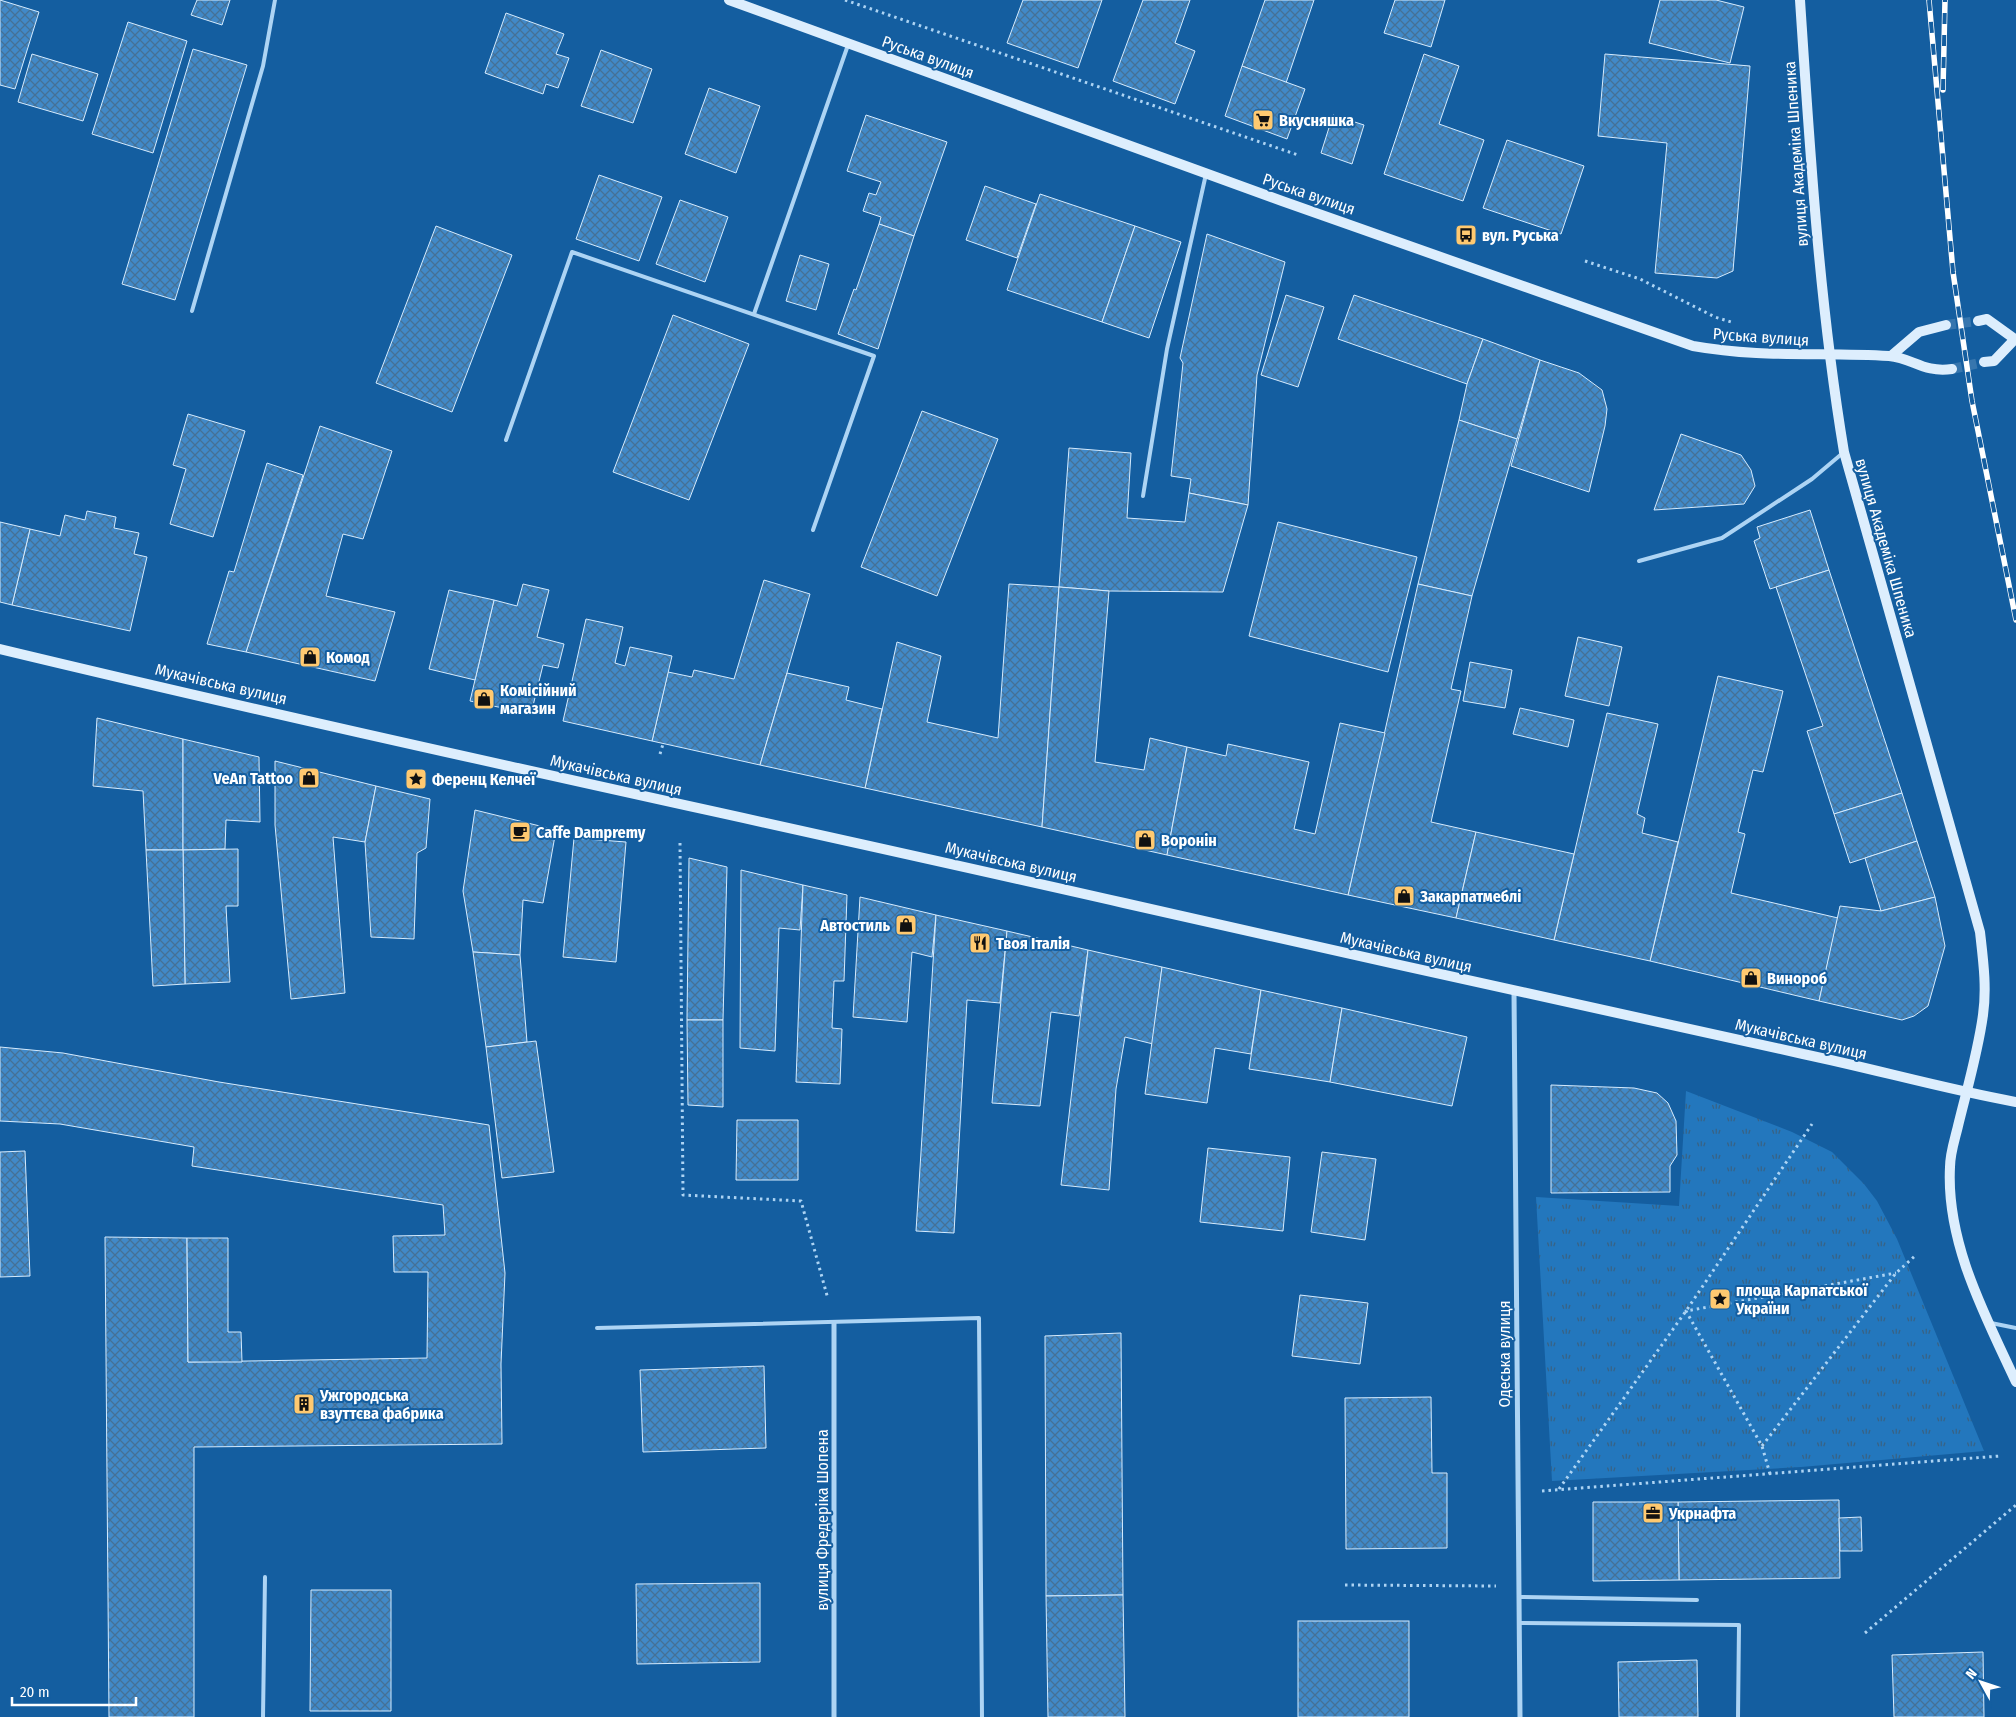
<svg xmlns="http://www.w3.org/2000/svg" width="2016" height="1717" font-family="'Fira Sans Condensed',sans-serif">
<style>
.grass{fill:url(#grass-tufts)}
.building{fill:url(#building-cross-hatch);stroke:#d5ebfe}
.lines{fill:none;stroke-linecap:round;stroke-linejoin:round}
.secondary-tunnel{stroke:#3776ae;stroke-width:10;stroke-dasharray:10 5;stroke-linecap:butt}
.path{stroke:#add4f4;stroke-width:3;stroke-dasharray:2.5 4;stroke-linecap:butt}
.lane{stroke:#add4f4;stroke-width:4}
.street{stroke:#add4f4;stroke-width:5}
.secondary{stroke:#ddeefd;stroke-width:10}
.rail-casing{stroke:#fff;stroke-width:5.5}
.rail{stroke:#145ea0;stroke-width:4;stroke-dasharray:11;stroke-linecap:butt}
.labels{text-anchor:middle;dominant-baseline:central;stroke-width:4;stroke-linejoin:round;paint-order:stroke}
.street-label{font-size:16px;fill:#fff;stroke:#145ea0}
.poi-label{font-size:16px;font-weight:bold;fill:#fff;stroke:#145ea0;text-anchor:start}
</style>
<defs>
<pattern id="grass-tufts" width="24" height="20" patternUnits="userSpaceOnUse" patternTransform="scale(1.25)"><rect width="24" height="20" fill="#2377bd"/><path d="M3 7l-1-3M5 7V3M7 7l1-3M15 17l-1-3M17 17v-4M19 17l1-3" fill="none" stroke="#386284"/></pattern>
<pattern id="building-cross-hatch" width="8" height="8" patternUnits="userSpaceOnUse" patternTransform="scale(1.25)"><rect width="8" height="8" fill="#4189c8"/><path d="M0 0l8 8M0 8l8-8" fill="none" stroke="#457196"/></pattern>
</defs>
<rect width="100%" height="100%" fill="#145ea0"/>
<polygon class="grass" points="1686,1091 1792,1132 1832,1152 1864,1184 1877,1201 1897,1239 1984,1451 1801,1467 1552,1481 1536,1197 1679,1206"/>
<g class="building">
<polygon points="0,0 39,12 15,89 0,85"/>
<polygon points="197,0 230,0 222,25 191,15"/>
<polygon points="1023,0 1102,0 1078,68 1007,43"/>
<polygon points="1143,0 1190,0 1175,43 1195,51 1175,104 1113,81"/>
<polygon points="1265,0 1314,0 1286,83 1242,66"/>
<polygon points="1395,0 1445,0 1431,47 1384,33"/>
<polygon points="1660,0 1716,0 1744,7 1730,63 1649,43"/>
<polygon points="506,13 564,34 556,54 569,58 558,88 546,84 543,94 485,73"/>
<polygon points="128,22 187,41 153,153 92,134"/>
<polygon points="193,49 247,65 175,300 122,284"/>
<polygon points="601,50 652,69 633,123 581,106"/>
<polygon points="32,54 98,74 83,121 18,102"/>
<polygon points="1424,54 1459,66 1439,124 1484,140 1463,201 1384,174"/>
<polygon points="1605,54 1750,66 1733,271 1717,278 1655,273 1667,143 1598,136"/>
<polygon points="1242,66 1305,89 1287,139 1225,116"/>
<polygon points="709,88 760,106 736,173 685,154"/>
<polygon points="866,115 947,142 914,236 879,224 881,217 863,211 869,193 876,195 881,182 847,171"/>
<polygon points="1333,115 1364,125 1352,164 1321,153"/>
<polygon points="1507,140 1584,166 1561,234 1483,208"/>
<polygon points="599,175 662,197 639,261 576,239"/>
<polygon points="985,186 1036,204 1017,258 966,240"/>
<polygon points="1040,194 1135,226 1102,322 1007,290"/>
<polygon points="680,200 728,217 705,282 656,264"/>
<polygon points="879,224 914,236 878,349 838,334 854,289 856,290"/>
<polygon points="436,226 512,255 452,412 376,383"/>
<polygon points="1135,226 1181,242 1149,338 1102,322"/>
<polygon points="1207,234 1285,262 1257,375 1248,505 1189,493 1191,479 1171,476 1183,363 1180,358"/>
<polygon points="800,255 829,264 816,310 786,301"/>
<polygon points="1286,295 1324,307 1298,387 1261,375"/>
<polygon points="1354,295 1483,339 1467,384 1338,339"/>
<polygon points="673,315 749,344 689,500 613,472"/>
<polygon points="1483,339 1540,360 1517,439 1459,420 1467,384"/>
<polygon points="1540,360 1579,373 1602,390 1607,409 1605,426 1589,492 1511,466"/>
<polygon points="922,411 998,439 937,596 861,567"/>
<polygon points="188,414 245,431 213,537 170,524 186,469 173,465"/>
<polygon points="1459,420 1517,439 1472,596 1418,584"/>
<polygon points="320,426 392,451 363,539 343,534 326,596 395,612 375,681 246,652"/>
<polygon points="1681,434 1741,455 1751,470 1755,486 1744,504 1654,510"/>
<polygon points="1069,448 1131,453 1127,518 1185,522 1189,493 1248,505 1223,592 1109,591 1059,587"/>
<polygon points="267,463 303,475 246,652 207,644 229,571 234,572"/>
<polygon points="1810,510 1829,570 1770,589 1754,541 1760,538 1757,527"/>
<polygon points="87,511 116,517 114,528 139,533 134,554 147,557 130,631 12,605 30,529 60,536 65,515 85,520"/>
<polygon points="0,522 30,529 12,605 0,602"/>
<polygon points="1278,522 1417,557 1388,672 1249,636"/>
<polygon points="1829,570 1902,793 1834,814 1807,731 1823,726 1776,587"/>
<polygon points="764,580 810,594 760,765 652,741 668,672 692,677 694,670 734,679"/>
<polygon points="523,584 549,590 537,637 564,644 558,668 543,665 531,714 470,701 494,600 517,606"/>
<polygon points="1009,584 1059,587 1042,827 865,788 897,642 941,656 927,722 998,738"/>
<polygon points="1418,584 1472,596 1451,689 1461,691 1431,822 1476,832 1456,918 1348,895"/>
<polygon points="1059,587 1109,591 1095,762 1144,770 1150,738 1187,747 1167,855 1042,827"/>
<polygon points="449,590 494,600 475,680 429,669"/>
<polygon points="586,619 623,627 615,663 625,666 630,647 672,656 652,741 563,721"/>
<polygon points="1578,637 1622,647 1609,706 1565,696"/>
<polygon points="1470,662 1512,670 1505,708 1463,701"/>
<polygon points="787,673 849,687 846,700 882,709 865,788 760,765"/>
<polygon points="1718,676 1783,691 1763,772 1753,770 1738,832 1745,834 1731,893 1838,918 1819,1001 1650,961"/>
<polygon points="1520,708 1574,720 1568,747 1513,734"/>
<polygon points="1607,713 1658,724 1637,814 1645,818 1642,833 1678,842 1650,961 1554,940"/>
<polygon points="97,718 183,739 183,850 146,850 143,791 93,786"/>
<polygon points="1340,723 1385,733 1348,895 1167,855 1187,747 1226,756 1228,744 1309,762 1294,829 1315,834"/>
<polygon points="183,739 259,757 260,822 226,820 225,849 183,850"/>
<polygon points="275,761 376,786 365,842 333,837 345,993 291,999 275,825"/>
<polygon points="376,786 430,799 426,848 417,853 414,939 371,937 365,842"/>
<polygon points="1902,793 1917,841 1850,863 1834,814"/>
<polygon points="475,810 556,830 543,903 523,900 520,955 473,952 463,891"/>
<polygon points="1476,832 1574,854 1554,940 1456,918"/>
<polygon points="574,838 626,842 616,962 563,957"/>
<polygon points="1917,841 1935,897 1881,911 1865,858"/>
<polygon points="238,849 238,906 226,906 230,982 185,984 183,850"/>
<polygon points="146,850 183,850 185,984 153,986"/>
<polygon points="689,858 727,867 723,1020 687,1020"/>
<polygon points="741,870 803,885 800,930 779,928 775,1051 740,1048"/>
<polygon points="803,885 847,895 844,981 834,981 832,1028 842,1029 840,1084 796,1082"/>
<polygon points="860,897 936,915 932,957 912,952 907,1022 853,1017"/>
<polygon points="1935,897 1945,946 1928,1006 1914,1016 1902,1020 1819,1001 1840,906 1881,911"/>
<polygon points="936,915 1007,931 1000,1003 967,1000 954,1233 916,1231"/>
<polygon points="1007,931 1088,950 1079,1016 1051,1012 1040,1106 992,1103"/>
<polygon points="1088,950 1162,967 1153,1044 1125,1037 1116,1089 1109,1190 1061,1185"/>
<polygon points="473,952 520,955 527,1042 486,1047"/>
<polygon points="1162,967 1261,990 1251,1054 1215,1048 1207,1103 1145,1094"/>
<polygon points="1261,990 1342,1008 1330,1082 1249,1069"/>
<polygon points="1342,1008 1467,1037 1452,1106 1330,1082"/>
<polygon points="687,1020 723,1020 723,1107 688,1105"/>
<polygon points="536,1041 554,1172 502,1178 486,1047"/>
<polygon points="0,1047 63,1053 219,1082 489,1125 505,1273 501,1364 502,1444 194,1447 194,1717 109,1717 105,1237 187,1238 188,1362 427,1358 428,1272 394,1272 393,1236 445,1235 443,1205 192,1166 194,1147 60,1124 0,1121"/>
<polygon points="1551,1085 1634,1088 1657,1093 1668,1103 1676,1121 1677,1155 1670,1166 1670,1192 1551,1193"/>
<polygon points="737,1120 798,1120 798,1180 736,1180"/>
<polygon points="1208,1148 1290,1157 1283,1231 1200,1222"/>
<polygon points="25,1151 30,1276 0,1277 0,1152"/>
<polygon points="1322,1152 1376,1159 1365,1240 1311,1232"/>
<polygon points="187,1238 228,1238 228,1332 241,1332 242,1362 188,1362"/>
<polygon points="1300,1295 1368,1303 1360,1364 1292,1356"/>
<polygon points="1121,1333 1123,1595 1046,1596 1045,1336"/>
<polygon points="764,1366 766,1448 643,1452 640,1370"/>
<polygon points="1431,1397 1432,1473 1447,1473 1447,1548 1346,1549 1345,1398"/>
<polygon points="1839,1500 1840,1578 1679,1580 1678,1502"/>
<polygon points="1593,1502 1678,1502 1679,1580 1593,1581"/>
<polygon points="1861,1517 1862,1551 1840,1551 1839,1518"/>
<polygon points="760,1583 760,1662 637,1664 636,1584"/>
<polygon points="311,1590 391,1590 391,1711 310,1711"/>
<polygon points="1123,1595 1125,1717 1048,1717 1046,1596"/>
<rect x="1298" y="1621" width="111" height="96"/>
<polygon points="1983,1652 1984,1717 1894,1717 1892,1655"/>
<polygon points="1697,1660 1698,1717 1619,1717 1618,1662"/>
</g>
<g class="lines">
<g class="secondary-tunnel">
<polyline points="1946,325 1978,321"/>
<polyline points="1952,369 1984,362"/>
</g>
<g class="path">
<polyline points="845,0 1298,155"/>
<polyline points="1585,261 1640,279 1715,317 1731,322"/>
<polyline points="660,754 663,744"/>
<polyline points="680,843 683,1195 801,1201 828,1299"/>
<polyline points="1762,1446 1896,1273 1916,1255"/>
<polyline points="1770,1474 1762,1446 1686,1311 1896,1273"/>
<polyline points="1559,1489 1686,1311 1812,1124"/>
<polyline points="1542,1491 2000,1456"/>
<polyline points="1345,1585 1496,1586"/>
<polyline points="1865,1633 2016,1505"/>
</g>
<g class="lane">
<polyline points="192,311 263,66 275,0"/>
<polyline points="754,314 848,45"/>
<polyline points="506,440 572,252 874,356 813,530"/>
<polyline points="1143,496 1167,349 1206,174"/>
<polyline points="1639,561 1722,538 1812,479 1844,452"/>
<polyline points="1991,1323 2016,1328"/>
<polyline points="597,1328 979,1318 982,1717"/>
<polyline points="1519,1597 1697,1600"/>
<polyline points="1519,1623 1739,1625 1738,1717"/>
<polyline points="263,1717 265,1577"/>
</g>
<g class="street">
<polyline points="1514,992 1520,1717"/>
<polyline points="834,1717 834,1323"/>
</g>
<g class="secondary">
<path d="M 729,0 L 1282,201 L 1693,346 C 1760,358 1822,352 1889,356 C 1913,358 1923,373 1952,369"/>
<path d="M 1800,0 C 1810,151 1819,302 1844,452 L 1980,932 C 1983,959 1987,987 1983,1015 C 1978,1052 1967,1089 1958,1126 C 1955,1139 1950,1153 1950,1167 C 1946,1243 1985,1315 2016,1382"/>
<polyline points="1978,321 1987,319 2016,340"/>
<polyline points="1891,356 1919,332 1946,325"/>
<polyline points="1984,362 1994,361 2015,339"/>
<path d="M 0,649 C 374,739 750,818 1124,903 C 1350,954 1577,1005 1803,1054 C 1875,1069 1944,1089 2016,1102"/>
</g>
<g class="rail-casing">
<g id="rail">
<polyline points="1929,0 1953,272 1972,401 2016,620"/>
<polyline points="1943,90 1945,0"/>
</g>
</g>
<use href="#rail" class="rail"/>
</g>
<defs>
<g id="supermarket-square" transform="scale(1.125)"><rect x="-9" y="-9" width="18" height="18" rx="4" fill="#ffc970" stroke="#145ea0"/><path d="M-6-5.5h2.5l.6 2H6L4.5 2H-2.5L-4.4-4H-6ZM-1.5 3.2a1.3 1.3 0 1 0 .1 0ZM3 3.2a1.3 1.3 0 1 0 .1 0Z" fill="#111"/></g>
<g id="bus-square" transform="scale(1.125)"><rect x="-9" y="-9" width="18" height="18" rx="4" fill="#ffc970" stroke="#145ea0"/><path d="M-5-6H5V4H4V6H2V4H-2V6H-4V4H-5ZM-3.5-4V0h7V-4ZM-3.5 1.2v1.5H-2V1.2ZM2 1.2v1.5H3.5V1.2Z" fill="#111"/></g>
<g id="shop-square" transform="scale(1.125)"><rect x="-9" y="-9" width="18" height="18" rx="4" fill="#ffc970" stroke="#145ea0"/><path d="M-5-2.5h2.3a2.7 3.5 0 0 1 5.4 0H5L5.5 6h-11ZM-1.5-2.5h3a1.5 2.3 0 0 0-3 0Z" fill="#111"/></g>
<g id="sight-square" transform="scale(1.125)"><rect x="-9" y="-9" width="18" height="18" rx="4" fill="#ffc970" stroke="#145ea0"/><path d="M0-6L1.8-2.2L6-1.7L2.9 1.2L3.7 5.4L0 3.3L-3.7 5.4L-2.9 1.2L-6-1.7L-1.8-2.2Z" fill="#111"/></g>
<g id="cafe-square" transform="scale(1.125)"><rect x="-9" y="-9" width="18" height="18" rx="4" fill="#ffc970" stroke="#145ea0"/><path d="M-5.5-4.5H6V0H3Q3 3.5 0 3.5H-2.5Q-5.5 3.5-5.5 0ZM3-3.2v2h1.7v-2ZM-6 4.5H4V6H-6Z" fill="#111"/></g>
<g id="restaurant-square" transform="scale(1.125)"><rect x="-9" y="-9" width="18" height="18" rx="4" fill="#ffc970" stroke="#145ea0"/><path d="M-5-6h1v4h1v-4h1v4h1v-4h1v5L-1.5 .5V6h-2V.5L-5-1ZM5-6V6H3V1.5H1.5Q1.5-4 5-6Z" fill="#111"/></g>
<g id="building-square" transform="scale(1.125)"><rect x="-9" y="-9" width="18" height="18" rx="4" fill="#ffc970" stroke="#145ea0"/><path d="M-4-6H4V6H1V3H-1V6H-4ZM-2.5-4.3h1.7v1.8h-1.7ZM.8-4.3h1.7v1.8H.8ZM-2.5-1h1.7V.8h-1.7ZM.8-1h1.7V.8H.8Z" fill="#111"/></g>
<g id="office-square" transform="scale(1.125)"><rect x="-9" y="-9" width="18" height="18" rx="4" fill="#ffc970" stroke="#145ea0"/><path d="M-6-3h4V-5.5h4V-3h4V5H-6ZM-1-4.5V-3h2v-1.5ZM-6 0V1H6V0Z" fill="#111"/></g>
</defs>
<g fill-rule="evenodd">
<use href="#supermarket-square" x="1263" y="120"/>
<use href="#bus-square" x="1466" y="235"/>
<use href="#shop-square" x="310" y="657"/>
<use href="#shop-square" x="484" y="699"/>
<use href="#shop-square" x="309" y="778"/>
<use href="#sight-square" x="416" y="779"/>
<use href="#cafe-square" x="520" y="832"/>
<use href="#shop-square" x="1145" y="840"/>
<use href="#shop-square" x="1404" y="896"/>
<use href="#shop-square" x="906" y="925"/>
<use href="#restaurant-square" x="980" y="943"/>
<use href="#shop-square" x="1751" y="978"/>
<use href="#sight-square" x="1720" y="1299"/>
<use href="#building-square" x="304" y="1404"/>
<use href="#office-square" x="1653" y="1513"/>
</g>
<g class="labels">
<g class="street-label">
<text transform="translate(928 57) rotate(20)">Руська вулиця</text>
<text transform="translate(1796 154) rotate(-94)">вулиця Академіка Шпеника</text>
<text transform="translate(1309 194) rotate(19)">Руська вулиця</text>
<text transform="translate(1761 337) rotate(4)">Руська вулиця</text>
<text transform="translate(1886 548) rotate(74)">вулиця Академіка Шпеника</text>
<text transform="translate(221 684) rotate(13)">Мукачівська вулиця</text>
<text transform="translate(616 775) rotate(13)">Мукачівська вулиця</text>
<text transform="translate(1011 862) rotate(13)">Мукачівська вулиця</text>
<text transform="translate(1406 952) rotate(13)">Мукачівська вулиця</text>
<text transform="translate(1801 1039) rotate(13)">Мукачівська вулиця</text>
<text transform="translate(1504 1354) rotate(-90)">Одеська вулиця</text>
<text transform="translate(822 1520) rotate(-90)">вулиця Фредеріка Шопена</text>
</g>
<g class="poi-label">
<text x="1279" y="120">Вкусняшка</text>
<text x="1482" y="235">вул. Руська</text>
<text x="326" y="657">Комод</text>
<text x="500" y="690">Комісійний<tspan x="500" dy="18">магазин</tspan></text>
<text x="293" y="778" text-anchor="end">VeAn Tattoo</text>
<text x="432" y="779">Ференц Келчеї</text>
<text x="536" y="832">Caffe Dampremy</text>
<text x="1161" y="840">Воронін</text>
<text x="1420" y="896">Закарпатмеблі</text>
<text x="890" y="925" text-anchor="end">Автостиль</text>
<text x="996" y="943">Твоя Італія</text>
<text x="1767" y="978">Винороб</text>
<text x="1736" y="1290">площа Карпатської<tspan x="1736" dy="18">України</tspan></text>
<text x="320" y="1395">Ужгородська<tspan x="320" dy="18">взуттєва фабрика</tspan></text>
<text x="1669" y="1513">Укрнафта</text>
</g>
</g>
<g transform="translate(1981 1682) rotate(310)" stroke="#145ea0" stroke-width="4" paint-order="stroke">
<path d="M0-4L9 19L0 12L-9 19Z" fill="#ffffff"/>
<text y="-8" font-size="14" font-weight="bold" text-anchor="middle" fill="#ffffff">N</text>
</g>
<path d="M12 1697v8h124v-8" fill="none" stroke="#ffffff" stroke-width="2.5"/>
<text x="20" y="1697" font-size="15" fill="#ffffff" stroke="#145ea0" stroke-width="4" paint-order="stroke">20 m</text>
</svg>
